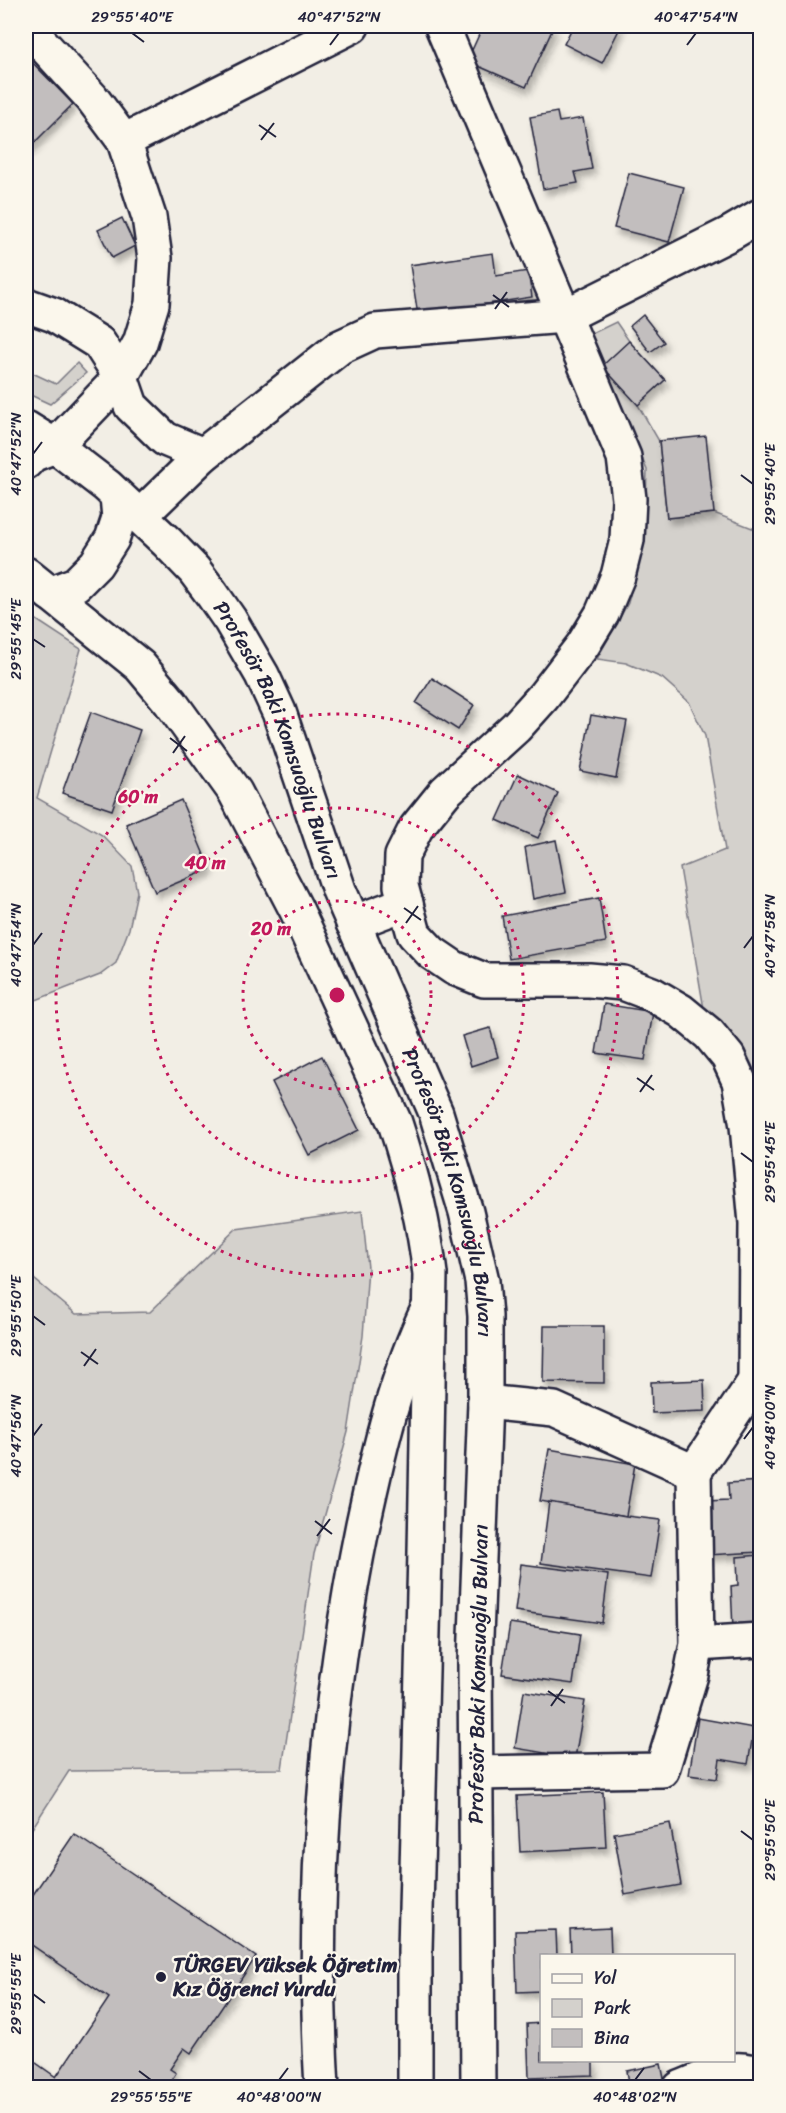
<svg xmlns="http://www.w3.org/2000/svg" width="786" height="2113" font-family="Sriracha,sans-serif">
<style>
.green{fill:#d4d1cc;stroke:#7b7a84;stroke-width:1.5}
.building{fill:#c2bebe;stroke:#22223b;stroke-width:1.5;filter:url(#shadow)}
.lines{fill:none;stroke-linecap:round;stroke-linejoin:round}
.minor-casing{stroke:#22223b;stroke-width:38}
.major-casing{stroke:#22223b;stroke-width:38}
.minor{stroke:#fbf7ec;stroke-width:33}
.major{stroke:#fbf7ec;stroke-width:33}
.ticks{fill:none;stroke:#22223b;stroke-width:2}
.ring{fill:none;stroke:#c2185b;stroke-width:3;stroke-dasharray:3 6}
.poi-dot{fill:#22223b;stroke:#fbf7ec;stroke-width:2}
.labels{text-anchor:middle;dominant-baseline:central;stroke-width:4.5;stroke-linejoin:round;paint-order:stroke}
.street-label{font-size:21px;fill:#22223b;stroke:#fbf7ec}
.poi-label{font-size:21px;font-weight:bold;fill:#22223b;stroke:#fbf7ec;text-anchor:start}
.centre{fill:#c2185b;stroke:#fbf7ec;stroke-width:3}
.ring-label{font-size:18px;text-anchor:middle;font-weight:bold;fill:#c2185b;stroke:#fbf7ec;stroke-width:4.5;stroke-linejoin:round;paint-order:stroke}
.neatline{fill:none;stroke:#22223b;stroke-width:2}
.ticks-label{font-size:15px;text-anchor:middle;fill:#22223b}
</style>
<defs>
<filter id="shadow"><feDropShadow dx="3.5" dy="6" stdDeviation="3" flood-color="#0004"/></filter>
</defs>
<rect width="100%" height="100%" fill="#f2eee5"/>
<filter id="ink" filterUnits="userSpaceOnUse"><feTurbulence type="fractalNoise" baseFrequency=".0167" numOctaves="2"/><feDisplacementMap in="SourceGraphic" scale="12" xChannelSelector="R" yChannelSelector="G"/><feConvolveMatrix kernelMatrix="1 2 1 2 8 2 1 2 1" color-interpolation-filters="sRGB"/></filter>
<g filter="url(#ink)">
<g class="green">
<polygon points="616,322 629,341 665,380 638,405 659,441 667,518 714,513 760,531 760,1171 705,1015 680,868 725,850 705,736 689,702 662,678 626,663 597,659 628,603 645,532 647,470 589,335"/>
<polygon points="77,363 86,373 50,404 26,393 26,370 56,384"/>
<polygon points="26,613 81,649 37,798 102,835 132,866 137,892 129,929 116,963 100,975 26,1004"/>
<polygon points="362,1211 368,1268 363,1336 348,1432 314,1554 282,1769 69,1771 26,1838 26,1253 34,1279 76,1314 150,1312 236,1229"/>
</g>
<g class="building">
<polygon points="483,26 554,26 526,87 467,61"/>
<polygon points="573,26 621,26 602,63 564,44"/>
<polygon points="26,56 73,104 26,151"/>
<polygon points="557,112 559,122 583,118 592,169 575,172 578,183 543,189 530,117"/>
<polygon points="629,173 684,187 669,242 614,228"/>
<polygon points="122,218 135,246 112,258 98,230"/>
<polygon points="493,253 496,276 528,271 532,297 418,315 410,265"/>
<polygon points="643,315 664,342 650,352 630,326"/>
<polygon points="629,341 665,380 638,405 602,366"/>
<polygon points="706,436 714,513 667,518 659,441"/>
<polygon points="432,678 474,705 458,730 416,703"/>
<polygon points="91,712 140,730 112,810 62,793"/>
<polygon points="591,715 627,721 616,778 580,771"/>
<polygon points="518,774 558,793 538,838 497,820"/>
<polygon points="181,800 210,869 155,892 126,824"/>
<polygon points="556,840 566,892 533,899 525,847"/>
<polygon points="599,898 606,942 509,959 502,916"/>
<polygon points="604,1004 653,1012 645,1060 596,1053"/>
<polygon points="490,1028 498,1057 471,1066 462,1036"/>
<polygon points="322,1056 359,1130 309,1155 272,1082"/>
<polygon points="544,1326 604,1326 604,1383 543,1382"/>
<polygon points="704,1380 705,1411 652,1413 651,1382"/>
<polygon points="549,1449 635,1464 626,1516 540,1501"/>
<polygon points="760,1481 760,1552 707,1555 705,1501 729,1500 728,1483"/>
<polygon points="549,1502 626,1516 660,1520 651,1578 541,1563"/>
<polygon points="760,1555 760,1627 733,1629 731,1586 738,1585 737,1557"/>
<polygon points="521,1564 608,1575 602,1623 515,1611"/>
<polygon points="510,1623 580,1634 573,1684 502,1674"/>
<polygon points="524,1691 585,1701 575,1758 515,1748"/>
<polygon points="698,1718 754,1728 748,1764 720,1759 717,1779 689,1775"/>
<polygon points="603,1792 606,1847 520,1852 517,1796"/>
<polygon points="670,1823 681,1885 625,1895 614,1833"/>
<polygon points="74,1834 256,1957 191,2053 184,2048 170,2069 176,2073 166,2088 26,2088 26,2056 56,2077 109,1998 26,1941 26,1905"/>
<polygon points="610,1928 611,1956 571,1956 570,1930"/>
<polygon points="556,1930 557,1956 542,1956 542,1991 517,1992 515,1931"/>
<polygon points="542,2023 542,2060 593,2060 593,2075 529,2077 527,2024"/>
<polygon points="661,2064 666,2088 630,2088 627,2071"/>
</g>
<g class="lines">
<g class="minor-casing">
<g id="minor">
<polyline points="26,26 92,98 124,141 149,217 155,258 152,304 140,343 121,377 55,446"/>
<polyline points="442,26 624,457 629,499 627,540 618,576 602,614 583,645 543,697 516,727 445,792 416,828 402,856 401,886 414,934 432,953 454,968 484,980 589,980 623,983 652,994 681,1011 709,1034 728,1057 739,1081 747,1126 756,1223 755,1381 760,1382"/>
<polyline points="124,141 352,26"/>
<polyline points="26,305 54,315 99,343 121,377 131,406 165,439 203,455"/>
<polyline points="140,516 203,455 340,347 375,331 565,316 731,233 760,216"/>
<polyline points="353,923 406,903"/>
<polyline points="485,1402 554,1409 694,1472 755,1381"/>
<polyline points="697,1644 760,1640"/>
<polyline points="476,1773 662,1770 691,1675 697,1644 694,1472"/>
<path d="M 322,2088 C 311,1899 325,1709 363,1524 C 379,1450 396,1375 429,1307"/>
<path d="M 680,2088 C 705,2078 734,2061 760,2075"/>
</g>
</g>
<g class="major-casing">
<g id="major">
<path id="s1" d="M 26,428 L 55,446 L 107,486 L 167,542 L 194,570 L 212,594 L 230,620 L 262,675 L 279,712 L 339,890 L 436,1113 L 466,1212 L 482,1281 L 485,1316 L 485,1402 L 475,1663 L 478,2088"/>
<polyline points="26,462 32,455 55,446"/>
<path d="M 26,574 L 140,666 L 171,703 L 235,792 L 296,909 L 395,1123 C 411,1171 424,1223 430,1274 L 425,1552 L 415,1950 L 415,2088"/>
<polyline points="50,594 76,584 96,564 112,539 119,518 117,496"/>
</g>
</g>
<use href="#minor" class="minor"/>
<use href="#major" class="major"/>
</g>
</g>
<path class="ticks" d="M 132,33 L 144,42M 330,45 L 339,33M 687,45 L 696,33M 259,125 L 276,137M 261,140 L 274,123M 493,295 L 509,307M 495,309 L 507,292M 33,454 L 42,442M 741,475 L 753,484M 33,639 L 45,647M 170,738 L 187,751M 173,753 L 185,736M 404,908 L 421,920M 406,923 L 418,906M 33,945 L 42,933M 744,948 L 753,936M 637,1078 L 654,1090M 640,1092 L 652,1075M 741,1153 L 753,1162M 33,1316 L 45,1325M 81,1352 L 98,1364M 84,1366 L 96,1349M 33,1436 L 42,1424M 744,1439 L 753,1427M 315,1521 L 332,1534M 317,1536 L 330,1519M 548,1691 L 565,1703M 551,1706 L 563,1689M 741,1831 L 753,1840M 33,1994 L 45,2003M 139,2071 L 151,2080M 279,2080 L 288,2068M 635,2080 L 644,2068"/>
<g class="ring">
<circle cx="337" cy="995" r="94"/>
<circle cx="337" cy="995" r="187"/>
<circle cx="337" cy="995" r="281"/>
</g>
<circle class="poi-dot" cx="161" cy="1977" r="6"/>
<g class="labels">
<g class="street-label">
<text stroke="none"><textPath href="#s1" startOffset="412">Profesör Baki Komsuoğlu Bulvarı</textPath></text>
<text stroke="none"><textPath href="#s1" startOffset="898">Profesör Baki Komsuoğlu Bulvarı</textPath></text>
<text transform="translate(478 1674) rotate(-89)">Profesör Baki Komsuoğlu Bulvarı</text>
</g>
<g class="poi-label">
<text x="173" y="1965">TÜRGEV Yüksek Öğretim<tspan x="173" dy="24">Kız Öğrenci Yurdu</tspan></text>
</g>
</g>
<circle cx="337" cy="995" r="9" class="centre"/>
<g class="ring-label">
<text x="138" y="803">60 m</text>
<text x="205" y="869">40 m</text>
<text x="271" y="935">20 m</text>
</g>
<rect width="786" height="2113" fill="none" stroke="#fbf7ec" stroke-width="66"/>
<rect x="540" y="1954" width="195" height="108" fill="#fbf7ec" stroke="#a4a2a5" stroke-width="1.5"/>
<rect x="552" y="1974" width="30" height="9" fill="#fbf7ec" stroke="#a4a2a5" stroke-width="1.5"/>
<text x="594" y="1984" font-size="18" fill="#22223b">Yol</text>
<rect x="552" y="1999" width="30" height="18" fill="#d4d1cc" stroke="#a4a2a5" stroke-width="1.5"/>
<text x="594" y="2014" font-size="18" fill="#22223b">Park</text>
<rect x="552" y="2029" width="30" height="18" fill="#c2bebe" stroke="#a4a2a5" stroke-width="1.5"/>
<text x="594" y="2044" font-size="18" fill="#22223b">Bina</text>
<rect x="33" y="33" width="720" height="2047" class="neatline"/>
<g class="ticks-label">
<text x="132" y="22">29°55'40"E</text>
<text x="339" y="22">40°47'52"N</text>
<text x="696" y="22">40°47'54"N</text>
<text transform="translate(16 454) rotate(-90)" y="5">40°47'52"N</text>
<text transform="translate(770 484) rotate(-90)" y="5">29°55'40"E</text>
<text transform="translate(16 639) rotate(-90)" y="5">29°55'45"E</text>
<text transform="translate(770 936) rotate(-90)" y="5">40°47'58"N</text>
<text transform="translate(16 945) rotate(-90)" y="5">40°47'54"N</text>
<text transform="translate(770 1162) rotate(-90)" y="5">29°55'45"E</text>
<text transform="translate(16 1316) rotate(-90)" y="5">29°55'50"E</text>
<text transform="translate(770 1427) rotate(-90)" y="5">40°48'00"N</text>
<text transform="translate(16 1436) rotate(-90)" y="5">40°47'56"N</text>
<text transform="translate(770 1840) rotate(-90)" y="5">29°55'50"E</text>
<text transform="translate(16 1994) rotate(-90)" y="5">29°55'55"E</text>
<text x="151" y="2102">29°55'55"E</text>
<text x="279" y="2102">40°48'00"N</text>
<text x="635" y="2102">40°48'02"N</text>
</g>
</svg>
